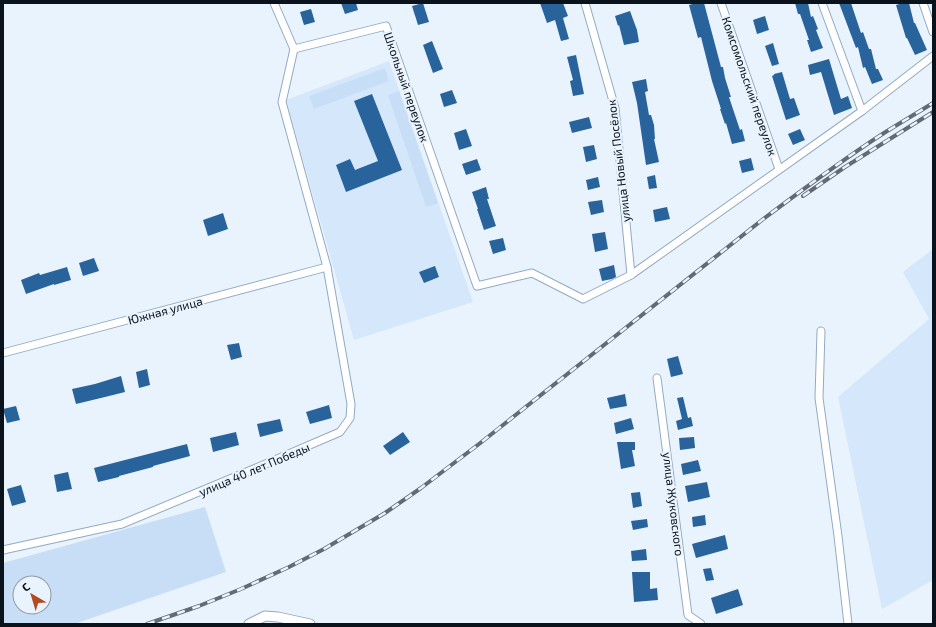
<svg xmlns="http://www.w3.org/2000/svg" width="936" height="627" font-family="'Exo 2',sans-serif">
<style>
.built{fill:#d5e7fb}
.green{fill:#c8def6;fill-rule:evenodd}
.building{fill:#28639c}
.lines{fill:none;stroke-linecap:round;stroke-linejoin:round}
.street-casing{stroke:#93aac3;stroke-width:9}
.secondary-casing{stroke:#93aac3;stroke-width:11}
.street{stroke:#fff;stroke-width:7}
.secondary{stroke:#fff;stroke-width:9}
.rail-casing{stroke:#626b75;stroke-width:4}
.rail{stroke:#e9f3fd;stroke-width:2.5;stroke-dasharray:8;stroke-linecap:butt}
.labels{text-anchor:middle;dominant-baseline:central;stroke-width:4;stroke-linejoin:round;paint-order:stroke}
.street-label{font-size:12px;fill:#0a131c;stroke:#e9f3fd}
</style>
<rect width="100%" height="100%" fill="#e9f3fd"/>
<g class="built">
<polygon points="389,61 473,302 354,340 286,100"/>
<polygon points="933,249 933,580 882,609 838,397 929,319 903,272"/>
</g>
<g class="green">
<polygon points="385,68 389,81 314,109 309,96"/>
<polygon points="399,91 438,203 426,207 388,95"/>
<path d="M 205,507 L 226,572 L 74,624 L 3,624 L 3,563 ZM 20,583 L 44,583 L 44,607 L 20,607 Z"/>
</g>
<g class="building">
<polygon points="341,3 356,3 358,10 345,14"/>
<polygon points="423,3 429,22 418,25 412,6"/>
<polygon points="540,3 563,3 568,16 563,18 569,39 561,41 555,20 547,23"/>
<polygon points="696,3 704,3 721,67 723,67 725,78 731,97 729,97 740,130 742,129 745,141 732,144 726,123 725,124 720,109 721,109 712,81 701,37 698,38 689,5"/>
<polygon points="795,3 808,3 811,17 813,16 818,29 816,30 823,48 811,52 807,40 809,40 800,14 798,14"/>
<polygon points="839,3 851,3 861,33 863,32 869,49 871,49 876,69 878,69 883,80 872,84 865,67 863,68 858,47 856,48"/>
<polygon points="903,3 909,3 914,23 915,23 927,50 915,55 907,38 906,38 896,5"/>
<polygon points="311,9 315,22 304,25 300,12"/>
<polygon points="630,11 637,30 639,42 624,45 619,25 618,26 615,16"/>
<polygon points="765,16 769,30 757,34 753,20"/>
<polygon points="432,41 443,69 433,73 423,45"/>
<polygon points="773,43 779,64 772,66 765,46"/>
<polygon points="576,55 584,94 573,96 570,81 573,80 567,57"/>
<polygon points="829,59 841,99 848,96 852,108 834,115 821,72 810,75 808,65"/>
<polygon points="782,72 790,99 794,98 800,115 786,120 772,76 774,75 774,74"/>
<polygon points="646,79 648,91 645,92 649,115 651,115 654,125 655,139 654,139 659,162 646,165 637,103 632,82"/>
<polygon points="452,90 457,103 444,107 440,94"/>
<polygon points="372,94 402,170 346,192 336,165 350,159 355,170 378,161 354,101"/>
<polygon points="589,117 592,128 572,133 569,122"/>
<polygon points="466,129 472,146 459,150 454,133"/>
<polygon points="800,129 805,140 793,145 788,134"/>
<polygon points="594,145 597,159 586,162 583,147"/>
<polygon points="751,158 754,170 742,173 739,161"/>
<polygon points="477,159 481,170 466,175 462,164"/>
<polygon points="655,175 657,188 649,189 647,177"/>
<polygon points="598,177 600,187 588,190 586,180"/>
<polygon points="486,187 489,199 487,199 496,226 484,230 477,209 478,209 472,192"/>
<polygon points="602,200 604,212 591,215 588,202"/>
<polygon points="667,207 670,219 655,222 653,210"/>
<polygon points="223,213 228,229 208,236 203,220"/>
<polygon points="605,232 608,249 595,252 592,234"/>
<polygon points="503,238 506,250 493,254 489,241"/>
<polygon points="94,258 99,271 83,276 79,263"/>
<polygon points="614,265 616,277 612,279 602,281 599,269"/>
<polygon points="435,266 439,277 424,283 419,272"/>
<polygon points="67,267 71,280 54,285 54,284 26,294 21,280 39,273 40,275"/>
<polygon points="239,343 242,357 231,360 227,345"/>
<polygon points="678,356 683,374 671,377 667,359"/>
<polygon points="147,369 150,385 139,388 136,372"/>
<polygon points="121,376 125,392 105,397 76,404 72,389 95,384"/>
<polygon points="625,394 627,406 610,409 607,398"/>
<polygon points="683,397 688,418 691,417 693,426 678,430 676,421 682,419 677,398"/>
<polygon points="329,405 332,418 310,424 306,412"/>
<polygon points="16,406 20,420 7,423 3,409"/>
<polygon points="631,418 634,429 616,434 614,423"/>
<polygon points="280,419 283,431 260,437 257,424"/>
<polygon points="236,432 239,445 213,452 210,438"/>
<polygon points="403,432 410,442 390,455 383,446"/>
<polygon points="694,437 695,448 680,450 679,438"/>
<polygon points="617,442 635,442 635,450 632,450 635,466 621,469"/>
<polygon points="187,444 190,456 153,466 153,467 119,476 119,477 98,482 94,468"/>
<polygon points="698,460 701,471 683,475 681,464"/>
<polygon points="68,472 72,489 57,492 54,475"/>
<polygon points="707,482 710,497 688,502 685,486"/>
<polygon points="21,485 26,502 12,506 7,489"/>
<polygon points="640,492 642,506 633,508 631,493"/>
<polygon points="705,515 706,525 693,527 692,517"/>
<polygon points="647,519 648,527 633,530 631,521"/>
<polygon points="725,535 728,549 696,558 692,544"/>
<polygon points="646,549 647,560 632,561 631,551"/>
<polygon points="711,568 714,580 706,581 703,569"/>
<polygon points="632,572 650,572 650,589 657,588 658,600 634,602"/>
<polygon points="738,589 743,605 716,614 711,598"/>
</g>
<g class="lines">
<g class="street-casing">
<g id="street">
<polyline points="274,3 294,49 386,26 477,286 532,273 583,299 631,275 862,111 933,56"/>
<polyline points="585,3 615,108 631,275"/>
<polyline points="721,3 779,169"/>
<polyline points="822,3 862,111"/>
<polyline points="923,3 933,32"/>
<polyline points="821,331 819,398 838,536 848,624"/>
<polyline points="3,353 327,267"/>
<polyline points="657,378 688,615 701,624"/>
<polyline points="3,550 122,524 249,471 340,432 350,418 351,404 327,267 282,102 294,49"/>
</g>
</g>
<g class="secondary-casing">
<polyline id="secondary" points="249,624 265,616 278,617 310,624"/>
</g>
<use href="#street" class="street"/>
<use href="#secondary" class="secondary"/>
<g class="rail-casing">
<g id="rail">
<polyline points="803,196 845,167 933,112"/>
<path d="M 147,624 L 199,606 L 241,589 L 289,567 L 324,549 L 385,513 L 421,488 L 479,444 L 762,220 C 802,190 842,160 884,133 C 900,123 917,113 933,103"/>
</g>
</g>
<use href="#rail" class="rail"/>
</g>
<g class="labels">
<g class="street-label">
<text transform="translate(750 86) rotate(71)">Комсомольский переулок</text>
<text transform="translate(407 87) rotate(71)">Школьный переулок</text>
<text transform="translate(618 161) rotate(-97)">улица Новый Посёлок</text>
<text transform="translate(165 310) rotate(-15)">Южная улица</text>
<text transform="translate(254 469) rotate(-23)">улица 40 лет Победы</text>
<text transform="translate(674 504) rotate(83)">улица Жуковского</text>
</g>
</g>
<rect width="936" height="627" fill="none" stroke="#0a131c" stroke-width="8"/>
<g transform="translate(32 595) rotate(322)"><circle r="19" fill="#e9f3fd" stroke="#9099a3"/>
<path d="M0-3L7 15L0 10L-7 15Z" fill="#b24b22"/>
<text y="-6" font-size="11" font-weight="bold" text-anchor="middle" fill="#0a131c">С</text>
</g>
</svg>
